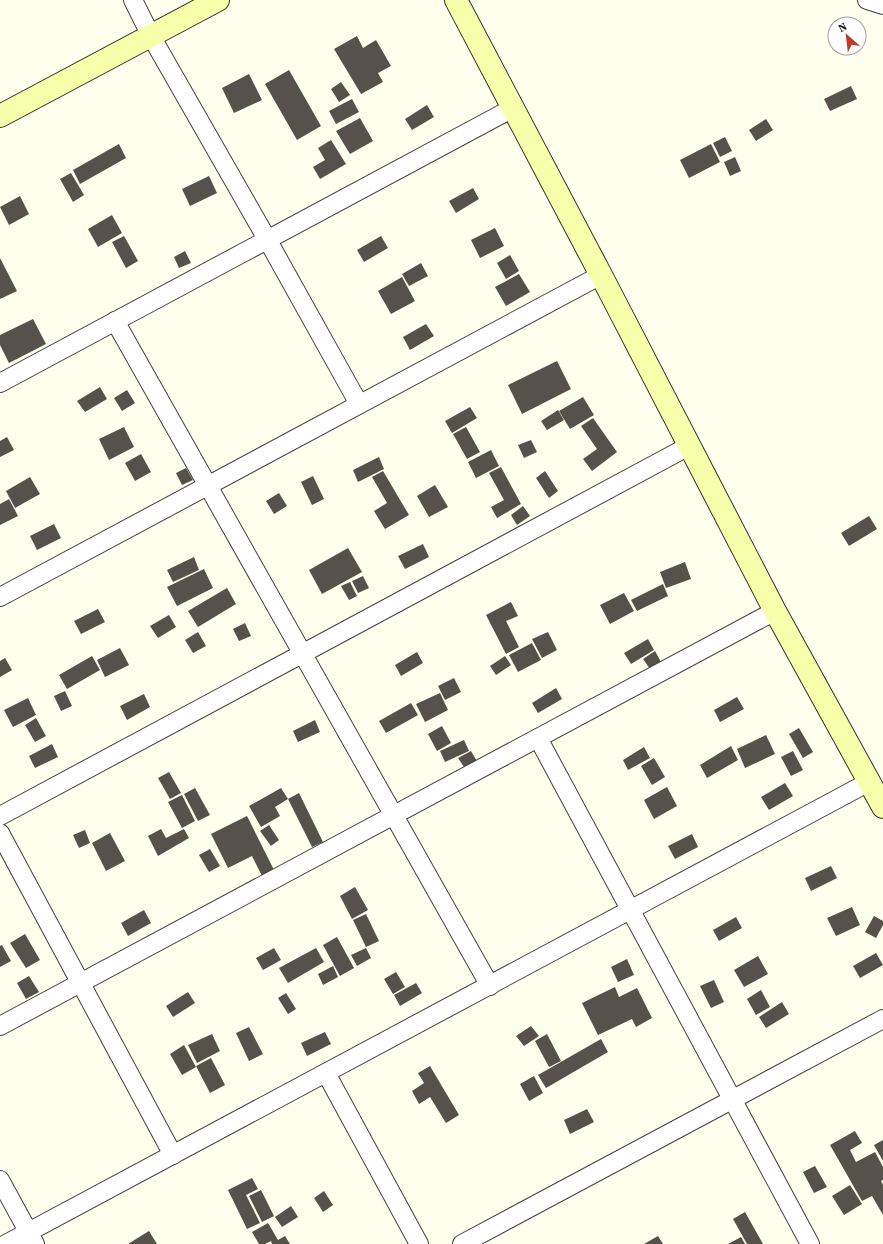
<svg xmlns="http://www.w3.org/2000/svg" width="883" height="1244" font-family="'Source Serif 4',serif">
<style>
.building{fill:#56514a}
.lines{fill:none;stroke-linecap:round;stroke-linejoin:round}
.street-casing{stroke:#414141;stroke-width:20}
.secondary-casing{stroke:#303030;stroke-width:24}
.street{stroke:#fff;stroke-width:18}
.secondary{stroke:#f8ffaa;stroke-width:22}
</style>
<rect width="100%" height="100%" fill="#ffe"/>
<g class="building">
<polygon points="357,36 363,48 376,40 391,66 378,73 383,82 361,94 334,49"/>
<polygon points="289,70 321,126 297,140 265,84"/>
<polygon points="249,74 262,100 234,113 222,88"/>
<polygon points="341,82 350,95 339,102 331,89"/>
<polygon points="851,86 857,99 830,111 824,99"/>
<polygon points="352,99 359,112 336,124 329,111"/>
<polygon points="427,105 434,117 412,130 405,119"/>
<polygon points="360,118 373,141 350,154 336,131"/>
<polygon points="766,119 773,130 756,141 749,130"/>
<polygon points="725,137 732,151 720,157 713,143"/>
<polygon points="331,140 346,164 320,179 313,167 325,160 318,148"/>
<polygon points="119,144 126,158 80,184 73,170"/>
<polygon points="711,144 720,162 689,178 680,160"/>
<polygon points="735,157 741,171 730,176 724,162"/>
<polygon points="71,173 84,195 73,202 60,179"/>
<polygon points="209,176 217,193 190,206 182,189"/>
<polygon points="473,188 479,199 456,213 449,201"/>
<polygon points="20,196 29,214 9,225 0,207"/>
<polygon points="112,215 122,233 98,247 88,229"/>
<polygon points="495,228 504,246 480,258 471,240"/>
<polygon points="124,236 138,261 126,268 112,242"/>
<polygon points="381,236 388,248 364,262 357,250"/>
<polygon points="185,251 191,263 179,268 174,257"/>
<polygon points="510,255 519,271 506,279 497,263"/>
<polygon points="0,258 17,291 0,299"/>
<polygon points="421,263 428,276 409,286 402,274"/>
<polygon points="519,274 530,292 506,306 495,287"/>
<polygon points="402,277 415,301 391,314 378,291"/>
<polygon points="33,319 46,344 9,363 0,345 0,335"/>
<polygon points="426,324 434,336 410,350 403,337"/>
<polygon points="557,361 571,389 522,414 508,385"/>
<polygon points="100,387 107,399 85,412 77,401"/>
<polygon points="127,390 135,403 122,411 114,398"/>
<polygon points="583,397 594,415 570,429 559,411"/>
<polygon points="470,407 477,418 452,433 445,421"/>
<polygon points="558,410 564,420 547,430 541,421"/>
<polygon points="593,418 617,452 592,471 583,459 597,449 581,426"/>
<polygon points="124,427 134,447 109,460 99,439"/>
<polygon points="466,427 480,452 467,459 453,434"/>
<polygon points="7,437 14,450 0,457 0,441"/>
<polygon points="531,440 537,452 524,458 518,445"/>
<polygon points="491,450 499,466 476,478 468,462"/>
<polygon points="141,454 151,472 135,481 125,463"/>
<polygon points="379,457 384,469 358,482 353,470"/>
<polygon points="501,467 521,504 497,518 491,507 504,500 489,473"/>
<polygon points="186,468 193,480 182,485 176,473"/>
<polygon points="383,471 409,515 385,529 374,511 387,503 372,477"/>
<polygon points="545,471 558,491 549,498 536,478"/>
<polygon points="313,476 324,499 312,505 301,482"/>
<polygon points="30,477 40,494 15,508 6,491"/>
<polygon points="435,485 448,507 429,517 417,496"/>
<polygon points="279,493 287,506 274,514 266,501"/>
<polygon points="9,499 18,516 0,525 0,504"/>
<polygon points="523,506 530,516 517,525 511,515"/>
<polygon points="869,516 877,529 849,546 841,533"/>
<polygon points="54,524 61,538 37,550 30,536"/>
<polygon points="423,544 429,557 405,569 398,556"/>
<polygon points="348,548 362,572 322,594 309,570"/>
<polygon points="194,557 199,570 173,582 167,570"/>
<polygon points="685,562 691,579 666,588 660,572"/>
<polygon points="204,569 213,588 177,606 167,587"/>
<polygon points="363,576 369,588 358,593 352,581"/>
<polygon points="350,582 357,596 349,600 341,586"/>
<polygon points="663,584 668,596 637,611 631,600"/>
<polygon points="227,588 236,604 198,627 188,611"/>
<polygon points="624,593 634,611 610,624 600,605"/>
<polygon points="511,602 518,616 506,621 519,647 506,654 486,615"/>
<polygon points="98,609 105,622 81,634 74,621"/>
<polygon points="169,615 176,627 158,638 150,626"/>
<polygon points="245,623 251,636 239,641 233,629"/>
<polygon points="198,632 206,646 193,653 185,640"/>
<polygon points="548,632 557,650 542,658 532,639"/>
<polygon points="648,639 654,650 631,664 624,653"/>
<polygon points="532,643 541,660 518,672 509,655"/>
<polygon points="120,648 129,665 105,677 97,660"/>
<polygon points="655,651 661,662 650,669 643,659"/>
<polygon points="417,652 423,663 401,676 395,665"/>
<polygon points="92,656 100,670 67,689 59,675"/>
<polygon points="505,656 511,665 496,675 490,666"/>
<polygon points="5,658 12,670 0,677 0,661"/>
<polygon points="454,678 461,692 445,700 438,686"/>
<polygon points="556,688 562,699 538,713 532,703"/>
<polygon points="65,691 72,706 61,711 54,696"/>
<polygon points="440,693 448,710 425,722 416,704"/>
<polygon points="144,694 150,707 127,720 120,706"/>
<polygon points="737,697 744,709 720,722 714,710"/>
<polygon points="28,698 36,715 13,727 4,710"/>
<polygon points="411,703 418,715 386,733 379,721"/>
<polygon points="36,718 46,736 35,742 25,725"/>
<polygon points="315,720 320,732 298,742 293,731"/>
<polygon points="442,726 451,743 437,751 428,734"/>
<polygon points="799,728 813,752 803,758 789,734"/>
<polygon points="766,735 775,754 745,768 737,749"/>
<polygon points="464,740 469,751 445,762 440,751"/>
<polygon points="52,744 58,757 35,768 29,756"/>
<polygon points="731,746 738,760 707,778 700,765"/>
<polygon points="644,747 650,758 628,770 623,760"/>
<polygon points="471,751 478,763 466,770 458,758"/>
<polygon points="793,751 803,770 791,776 781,757"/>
<polygon points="654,758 665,777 652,785 641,766"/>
<polygon points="169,772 181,793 170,799 158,778"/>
<polygon points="785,783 793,796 769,810 761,797"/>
<polygon points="667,787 677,806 654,819 644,800"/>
<polygon points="195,788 210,815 198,821 184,794"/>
<polygon points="281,788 288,799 275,807 280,816 261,827 249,806"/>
<polygon points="299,793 323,842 312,847 288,799"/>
<polygon points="182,795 195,821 182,828 168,802"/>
<polygon points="247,816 274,870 262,876 252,856 228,868 211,834"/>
<polygon points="269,825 279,840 271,846 260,831"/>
<polygon points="161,829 166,838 184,829 189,838 158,856 148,836"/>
<polygon points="85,830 90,843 79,848 73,835"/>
<polygon points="110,833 125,861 106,871 92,843"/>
<polygon points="692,834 698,847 675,859 668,846"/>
<polygon points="210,849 220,866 209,872 199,855"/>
<polygon points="831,866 837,878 811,891 805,878"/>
<polygon points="355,887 368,910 352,919 340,896"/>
<polygon points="852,907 860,925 836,936 827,918"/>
<polygon points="144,910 151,923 128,936 121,923"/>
<polygon points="366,914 379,941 366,947 353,920"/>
<polygon points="874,916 883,921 883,925 876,938 865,932"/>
<polygon points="736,917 742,928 719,941 713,930"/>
<polygon points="25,934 40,960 26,968 10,943"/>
<polygon points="337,937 354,968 340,976 323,945"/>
<polygon points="2,945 11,961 0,967 0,946"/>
<polygon points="274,948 281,960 263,970 256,958"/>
<polygon points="316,948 324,962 288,983 279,968"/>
<polygon points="366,948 371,958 357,966 351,955"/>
<polygon points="876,953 883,965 860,978 853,966"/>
<polygon points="758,956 768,974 744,987 734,970"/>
<polygon points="627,959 634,975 618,982 611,967"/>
<polygon points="333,966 338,977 323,985 318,974"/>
<polygon points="396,972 405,987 393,994 384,979"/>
<polygon points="29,976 39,992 26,999 17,983"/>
<polygon points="714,980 724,1002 711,1008 700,986"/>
<polygon points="416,983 422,993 400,1006 394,995"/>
<polygon points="615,987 619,997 637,988 652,1018 636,1027 632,1019 598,1035 582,1003"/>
<polygon points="761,990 770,1007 756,1015 747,999"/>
<polygon points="188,992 195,1003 173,1017 166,1006"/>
<polygon points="286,993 296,1009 288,1014 278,998"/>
<polygon points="782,1002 789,1014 766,1028 759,1017"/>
<polygon points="531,1026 539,1036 524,1046 516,1036"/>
<polygon points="249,1027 263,1054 249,1061 236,1033"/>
<polygon points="325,1032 331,1044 307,1056 301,1043"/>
<polygon points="212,1034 220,1051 197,1063 188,1045"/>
<polygon points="547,1034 561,1061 549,1067 535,1041"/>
<polygon points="601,1039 608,1052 546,1088 538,1075"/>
<polygon points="184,1045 196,1067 182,1075 170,1054"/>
<polygon points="211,1058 225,1085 210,1093 196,1066"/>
<polygon points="430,1066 459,1115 446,1123 430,1097 419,1104 412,1091 424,1083 418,1073"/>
<polygon points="534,1076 543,1093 529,1101 520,1084"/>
<polygon points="587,1109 594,1122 570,1134 564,1120"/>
<polygon points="855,1131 862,1143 850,1150 856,1162 875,1152 883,1167 883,1180 881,1181 883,1185 883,1215 872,1196 862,1201 830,1145"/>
<polygon points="883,1140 883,1161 874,1145"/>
<polygon points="815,1166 827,1187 814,1193 803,1172"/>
<polygon points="252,1178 258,1189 246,1195 260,1223 247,1229 228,1190"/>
<polygon points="850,1185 862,1204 844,1215 832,1196"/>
<polygon points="261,1190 274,1216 262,1222 249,1196"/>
<polygon points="324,1191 333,1205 323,1212 314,1198"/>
<polygon points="291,1206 298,1217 282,1227 275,1217"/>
<polygon points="745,1212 763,1244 747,1244 733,1219"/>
<polygon points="268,1223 278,1240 285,1236 290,1244 272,1244 271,1241 265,1244 259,1244 252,1232"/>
<polygon points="149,1231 157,1244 128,1244"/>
<polygon points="658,1236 663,1244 644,1244"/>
<polygon points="741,1237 745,1244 728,1244"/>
</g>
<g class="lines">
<g class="street-casing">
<g id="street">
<polyline points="133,0 151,36 267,239 359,404"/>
<polyline points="867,0 883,5"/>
<polyline points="115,321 490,986"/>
<polyline points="0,383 513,108"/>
<polyline points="0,597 601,275"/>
<polyline points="538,738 810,1244"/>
<polyline points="0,816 689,446"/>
<polyline points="0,833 173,1155"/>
<polyline points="0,1026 775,611"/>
<polyline points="326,1073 419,1244"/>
<polyline points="0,1180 35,1244"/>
<polyline points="6,1244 869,782"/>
<polyline points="462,1244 883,1019"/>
</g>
</g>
<g class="secondary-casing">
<g id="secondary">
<polyline points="456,0 601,275 775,611 883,807"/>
<polyline points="0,116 218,0"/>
</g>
</g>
<use href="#street" class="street"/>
<use href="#secondary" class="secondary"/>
</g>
<g transform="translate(847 36) rotate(332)"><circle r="19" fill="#ffffff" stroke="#9f9f9f"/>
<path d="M0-3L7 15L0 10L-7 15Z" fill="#bd3b26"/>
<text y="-6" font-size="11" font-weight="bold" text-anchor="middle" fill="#0e0e0e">N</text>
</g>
</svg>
